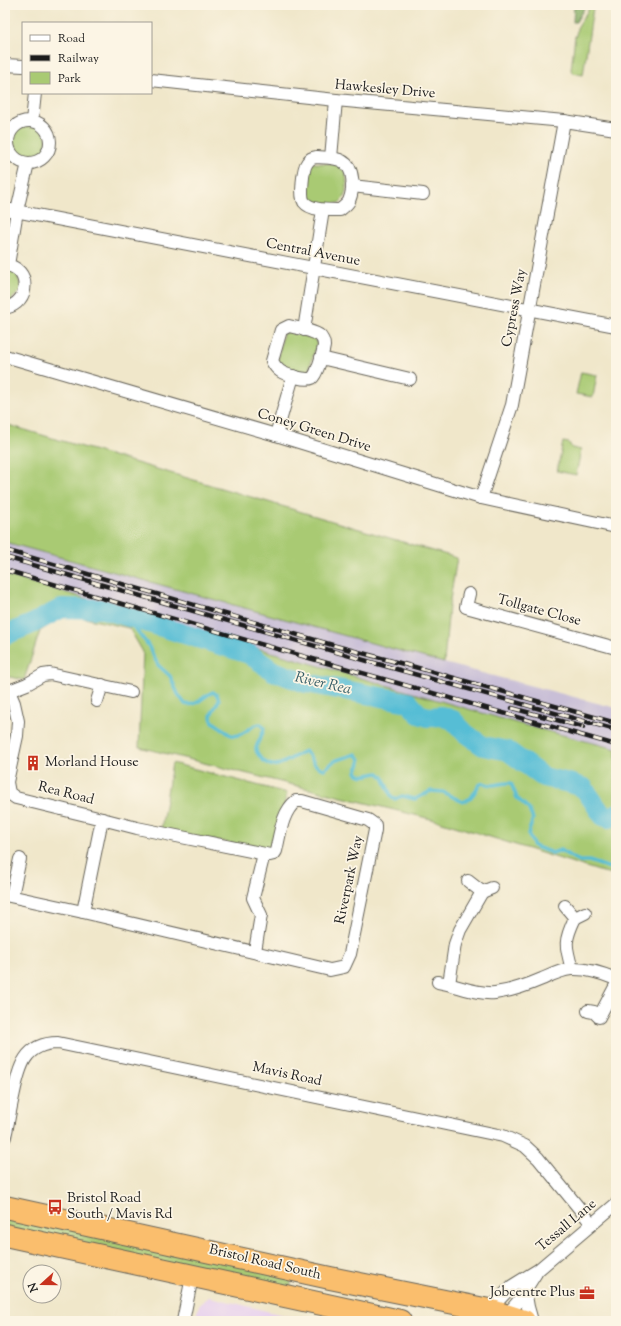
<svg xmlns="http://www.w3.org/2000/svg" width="621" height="1326" font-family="'Sorts Mill Goudy',serif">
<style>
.built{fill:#e8d2ee}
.industrial{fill:#c9bfd7}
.green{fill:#a9ca73;stroke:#627348}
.forest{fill:#86ae65;stroke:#516540}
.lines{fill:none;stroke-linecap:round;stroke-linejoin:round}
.stream{stroke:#57bdd5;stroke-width:3.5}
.river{stroke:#57bdd5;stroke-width:20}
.street-casing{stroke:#666359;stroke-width:14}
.highway-casing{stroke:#666359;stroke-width:24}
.street{stroke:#fff;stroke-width:12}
.highway{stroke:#fabe6d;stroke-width:22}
.rail-casing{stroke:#1c1c1c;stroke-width:4.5}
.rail{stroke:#fcf5e5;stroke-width:3;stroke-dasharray:9;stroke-linecap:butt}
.labels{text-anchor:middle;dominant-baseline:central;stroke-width:3.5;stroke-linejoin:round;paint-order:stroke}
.street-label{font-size:14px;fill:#1c1c1c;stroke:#fcf5e5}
.poi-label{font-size:14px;fill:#1c1c1c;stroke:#fcf5e5;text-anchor:start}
.water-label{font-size:15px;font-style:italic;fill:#345c66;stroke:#fcf5e5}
</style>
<rect width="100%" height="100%" fill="#fcf5e5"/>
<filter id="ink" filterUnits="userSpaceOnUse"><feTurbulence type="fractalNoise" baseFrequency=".025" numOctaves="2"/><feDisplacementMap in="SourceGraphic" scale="8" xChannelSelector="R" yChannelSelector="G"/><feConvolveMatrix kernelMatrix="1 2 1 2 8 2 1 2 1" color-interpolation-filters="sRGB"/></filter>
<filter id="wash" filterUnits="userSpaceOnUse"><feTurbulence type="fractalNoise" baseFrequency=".012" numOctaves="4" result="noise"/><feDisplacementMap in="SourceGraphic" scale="16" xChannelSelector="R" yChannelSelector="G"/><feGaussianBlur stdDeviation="0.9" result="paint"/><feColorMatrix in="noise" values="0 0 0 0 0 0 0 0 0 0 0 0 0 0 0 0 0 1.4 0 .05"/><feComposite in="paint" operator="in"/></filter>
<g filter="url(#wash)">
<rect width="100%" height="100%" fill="#f0e7ca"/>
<polygon class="built" points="209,1297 210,1297 307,1321 195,1321 199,1305"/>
<polygon class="industrial" points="5,542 444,663 616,708 616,749 520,724 5,575"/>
<g class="green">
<polygon points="591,5 596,5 593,8 583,75 573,73 571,70 575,36 576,36 577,28"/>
<circle cx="29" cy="142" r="18"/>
<polygon points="313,163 339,164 346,173 347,186 344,198 339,203 327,204 310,200 307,197 309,165"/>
<polygon points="5,267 16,272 22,289 5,306"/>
<polygon points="291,331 314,339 317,343 308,372 302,375 277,365 283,333"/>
<polygon points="581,372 597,375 593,397 576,394"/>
<polygon points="5,424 457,558 449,606 444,663 5,542"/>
<polygon points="563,442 569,443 572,448 581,450 576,475 557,471"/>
<polygon points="5,575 520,724 616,749 616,875 599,871 439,821 139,747 143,652 129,628 67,614 40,631 24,680 5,676"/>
<polygon points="172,763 287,793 274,844 267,850 161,830"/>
<polygon points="5,1211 292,1274 290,1292 5,1229"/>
</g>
<polygon class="forest" points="574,5 586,5 576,22 573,22"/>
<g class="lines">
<path class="stream" d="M 103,609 L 132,624 L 148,645 L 158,665 L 170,676 L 178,694 L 185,704 C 198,707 202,696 213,692 L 217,695 L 219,700 C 214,711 204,718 219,726 C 223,728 226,732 229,734 C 242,741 250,723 261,724 L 264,728 C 263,735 257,742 256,749 C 256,753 260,757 263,760 C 275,774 292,756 305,751 C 314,758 311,767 325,769 L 334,761 L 356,754 C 363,761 360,763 356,772 C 362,779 371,773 379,773 L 383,777 L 392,798 L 395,799 L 402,796 L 415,799 L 431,791 L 443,792 L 463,802 L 471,798 L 479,785 L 483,783 C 496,788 499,782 511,783 L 517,798 L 528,808 L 533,819 L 528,834 L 534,846 L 552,853 L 561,850 L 571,857 L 580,861 L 589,861 L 610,868 L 616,866"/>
<polyline class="river" points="5,635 32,624 62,608 103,609 249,654 273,671 306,683 408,702 419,714 428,717 441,716 453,720 465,733 483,746 508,751 543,777 569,783 584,788 603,816 609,818 616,814"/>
</g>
</g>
<g filter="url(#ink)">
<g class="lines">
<g class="street-casing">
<g id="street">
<polyline points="5,65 23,66"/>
<polyline points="151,80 336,100 564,121 616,129"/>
<polyline points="32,121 35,93"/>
<circle cx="29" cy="142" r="21"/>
<path d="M 317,157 C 325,158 335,157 342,161 C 355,168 354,189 349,201 C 347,205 343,207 340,210 C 330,210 311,211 304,202 C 300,196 303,168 307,163 C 310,158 312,158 317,157 Z"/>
<polyline points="331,158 336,100"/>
<polyline points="352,186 423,194"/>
<polyline points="5,209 616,326"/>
<path d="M 5,265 C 31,267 31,303 5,308"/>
<polyline points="8,265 17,211 28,163"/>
<path d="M 289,326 C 298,328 311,330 319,335 C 322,337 324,342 324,346 C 323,352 317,375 312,378 C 306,381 286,375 280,371 C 276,368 274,365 272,361 L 281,330 Z"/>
<polyline points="304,330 323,210"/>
<polyline points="5,356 276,435 481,498 616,527"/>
<polyline points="321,358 410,379"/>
<polyline points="276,435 293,376"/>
<polyline points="481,498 512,405 564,121"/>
<polyline points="469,594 466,607 616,648"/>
<polyline points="5,687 9,691 14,703 18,721 17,736 7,782 9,793 16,798 102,819 83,912 5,895"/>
<polyline points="9,691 27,684 43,675 50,674 131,692"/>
<polyline points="97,701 102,685"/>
<polyline points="468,881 482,892 492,888"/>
<polyline points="12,896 20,859"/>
<polyline points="565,906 575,918 585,913"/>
<path d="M 83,912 L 330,970 L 344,967 L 350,954 L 375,830 L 375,825 L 368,820 L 302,801 L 296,801 C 282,812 280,834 276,851 L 274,854 L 270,855 L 137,828 L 102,819"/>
<polyline points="255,951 261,915 253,898 264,854"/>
<path d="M 572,969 C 565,945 564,941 575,918"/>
<path d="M 438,982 C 457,985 477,995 495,993 C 511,991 528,985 542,979 C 551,975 561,970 571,969 C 587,968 602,973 616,979"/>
<polyline points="449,984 455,944 460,930 482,892"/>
<polyline points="588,1011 594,1012 599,1017 616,985"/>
<path d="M 5,1137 C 8,1123 10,1110 13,1097 C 19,1069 23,1043 58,1043 L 503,1136 L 525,1146 L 538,1158 L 592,1224"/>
<polyline points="525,1290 528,1307 532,1321"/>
<polyline points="489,1310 512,1286 538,1270 616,1204"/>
<polyline points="506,1316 517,1303 536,1273"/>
<polyline points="183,1321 192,1277"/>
</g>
</g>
<g class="highway-casing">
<g id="highway">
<polyline points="5,1207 330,1278 489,1310 524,1321"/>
<polyline points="5,1235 400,1321"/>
</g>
</g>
<use href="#street" class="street"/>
<use href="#highway" class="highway"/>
<g class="rail-casing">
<g id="rail">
<polyline points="5,550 336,646 411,666 616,723"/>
<polyline points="5,557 378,664 616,730"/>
<polyline points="5,570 267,646 616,745"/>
<polyline points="512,708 583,727"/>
</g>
</g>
<use href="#rail" class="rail"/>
</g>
</g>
<defs>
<g id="building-bare" transform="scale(1.2)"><path d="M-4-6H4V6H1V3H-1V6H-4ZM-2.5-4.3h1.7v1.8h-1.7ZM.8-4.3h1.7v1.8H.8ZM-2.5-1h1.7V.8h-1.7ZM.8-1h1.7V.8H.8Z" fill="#c8321e" stroke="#fcf5e5" stroke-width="2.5" paint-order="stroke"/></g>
<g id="bus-bare" transform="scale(1.2)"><path d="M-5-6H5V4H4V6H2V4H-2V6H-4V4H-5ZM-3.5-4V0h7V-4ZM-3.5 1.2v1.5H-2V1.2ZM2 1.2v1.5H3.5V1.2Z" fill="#c8321e" stroke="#fcf5e5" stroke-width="2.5" paint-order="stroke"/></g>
<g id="office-bare" transform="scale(1.2)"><path d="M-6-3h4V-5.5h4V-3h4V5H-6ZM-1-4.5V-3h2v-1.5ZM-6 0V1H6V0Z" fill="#c8321e" stroke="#fcf5e5" stroke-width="2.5" paint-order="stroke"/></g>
</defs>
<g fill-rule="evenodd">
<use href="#building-bare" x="33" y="763"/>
<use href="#bus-bare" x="55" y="1207"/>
<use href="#office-bare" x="587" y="1293"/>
</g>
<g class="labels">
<g class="street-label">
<text transform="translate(385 90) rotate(5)">Hawkesley Drive</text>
<text transform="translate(313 253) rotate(11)">Central Avenue</text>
<text transform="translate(515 308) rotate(-79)">Cypress Way</text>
<text transform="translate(314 431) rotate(17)">Coney Green Drive</text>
<text transform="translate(539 611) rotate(15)">Tollgate Close</text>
<text transform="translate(66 794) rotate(14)">Rea Road</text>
<text transform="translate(350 880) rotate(-78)">Riverpark Way</text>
<text transform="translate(287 1075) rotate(12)">Mavis Road</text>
<text transform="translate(567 1226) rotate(-40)">Tessall Lane</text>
<text transform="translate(265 1263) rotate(13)">Bristol Road South</text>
</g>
<g class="poi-label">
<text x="45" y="763">Morland House</text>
<text x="67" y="1199">Bristol Road<tspan x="67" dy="16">South / Mavis Rd</tspan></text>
<text x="575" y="1293" text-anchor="end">Jobcentre Plus</text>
</g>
<g class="water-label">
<text transform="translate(323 684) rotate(13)">River Rea</text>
</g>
</g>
<rect width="621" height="1326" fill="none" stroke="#fcf5e5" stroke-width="20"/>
<rect x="22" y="22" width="130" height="72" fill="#fcf5e5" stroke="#a29e95"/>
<rect x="30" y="35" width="20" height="6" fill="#ffffff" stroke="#a29e95"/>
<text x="58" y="42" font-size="12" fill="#1c1c1c">Road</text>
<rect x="30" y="55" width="20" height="6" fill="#1c1c1c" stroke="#a29e95"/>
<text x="58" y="62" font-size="12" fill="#1c1c1c">Railway</text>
<rect x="30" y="72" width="20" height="12" fill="#a9ca73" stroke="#a29e95"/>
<text x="58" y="82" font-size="12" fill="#1c1c1c">Park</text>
<g transform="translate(42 1284) rotate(249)"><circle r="19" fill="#fcf5e5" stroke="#a29e95"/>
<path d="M0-3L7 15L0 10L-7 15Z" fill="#c8321e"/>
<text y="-6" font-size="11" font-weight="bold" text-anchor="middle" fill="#1c1c1c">N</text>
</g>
</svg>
